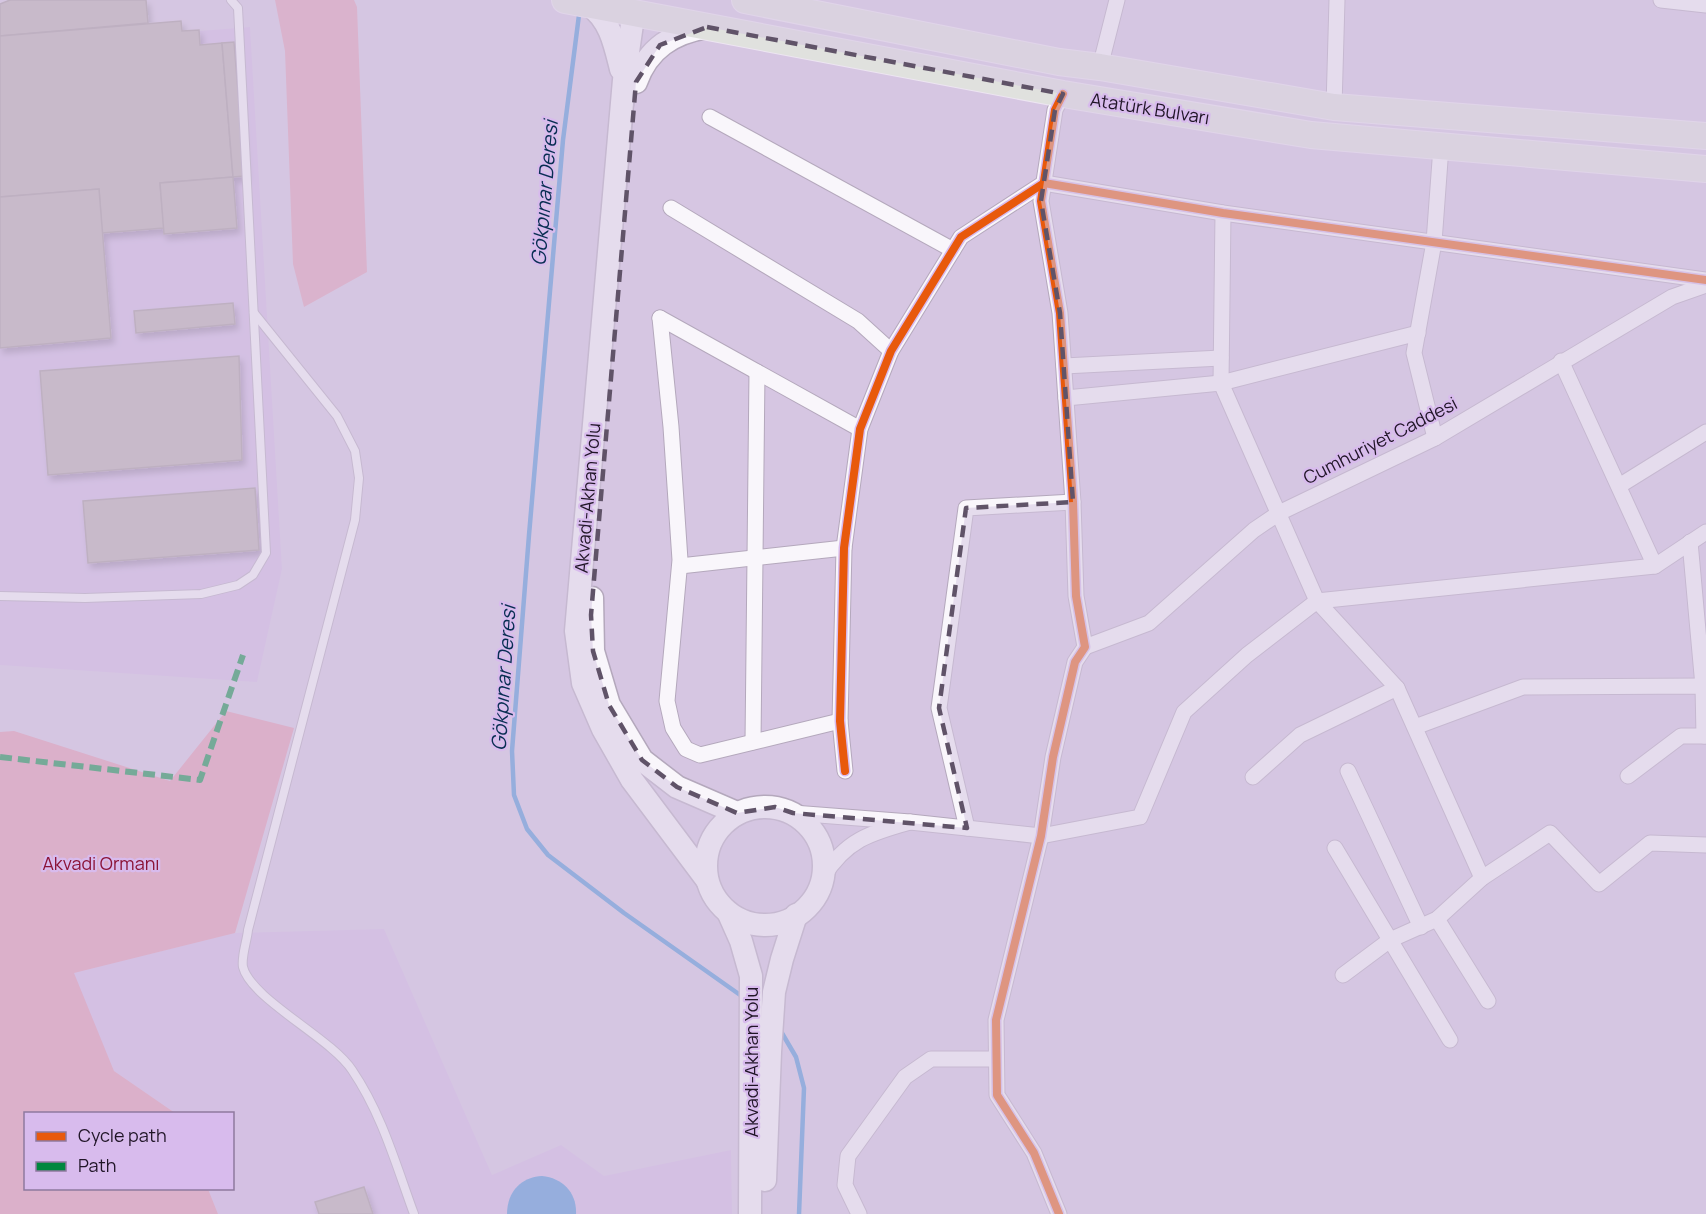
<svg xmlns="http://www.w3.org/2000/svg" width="1706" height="1214" font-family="Manrope,sans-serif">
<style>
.built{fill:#d2b9e5}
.green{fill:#e09cb3}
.forest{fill:#e294ae}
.water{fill:#4991d7}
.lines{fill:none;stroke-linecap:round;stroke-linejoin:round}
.stream{stroke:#4991d7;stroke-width:4.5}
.building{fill:#b8aaae;stroke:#a3969a;stroke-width:1.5;filter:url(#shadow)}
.lane-casing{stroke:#b4a8bc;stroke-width:10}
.street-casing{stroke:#b4a8bc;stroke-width:17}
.secondary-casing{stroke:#b4a8bc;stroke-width:25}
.primary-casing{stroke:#ede5f2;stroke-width:28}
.lane{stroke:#f9f6fb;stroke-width:8}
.street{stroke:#f9f6fb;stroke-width:15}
.secondary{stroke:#f9f6fb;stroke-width:22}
.primary{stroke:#e0e1de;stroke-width:26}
.quiet{stroke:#00873e;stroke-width:6;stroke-dasharray:12 6;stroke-linecap:butt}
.cycleway-casing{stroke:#d8bbed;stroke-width:11}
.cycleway{stroke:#e8590c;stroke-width:8}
.marked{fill:none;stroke:#605368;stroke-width:4.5;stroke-dasharray:12 8;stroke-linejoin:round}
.labels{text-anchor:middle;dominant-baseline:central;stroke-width:4.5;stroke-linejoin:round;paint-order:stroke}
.street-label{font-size:18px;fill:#201527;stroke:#d8bbed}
.park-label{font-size:18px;fill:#8b1337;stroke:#d8bbed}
.water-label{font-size:20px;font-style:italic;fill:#082e52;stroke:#d8bbed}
</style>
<defs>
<filter id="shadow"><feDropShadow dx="3" dy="5" stdDeviation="3" flood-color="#0004"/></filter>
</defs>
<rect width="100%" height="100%" fill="#d6c6e2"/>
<g class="built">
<polygon points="250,27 282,569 257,682 0,665 0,47"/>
<polygon points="384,929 492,1175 561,1145 604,1176 731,1150 732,1214 218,1214 208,1189 232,1188 232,1114 175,1113 114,1071 73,973 235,933"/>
</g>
<polygon class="green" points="275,0 354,0 357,7 367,272 304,307 293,264 285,51"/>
<polygon class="forest" points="226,711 294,728 235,933 74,973 114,1071 175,1113 26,1114 26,1188 208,1189 218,1214 0,1214 0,732 14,731 170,781"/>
<path class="water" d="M 542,1176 C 563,1178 577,1193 576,1214 L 507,1214 C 507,1192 521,1177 542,1176 Z"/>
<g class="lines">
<g class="stream">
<polyline points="579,15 563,140 529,535 512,751 514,795 527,829 548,855 624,913 743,997"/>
<polyline points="779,1028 796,1057 804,1088 799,1214"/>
</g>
</g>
<g class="building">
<polygon points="10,0 146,0 148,23 0,36 0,4"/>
<polygon points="181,21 182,31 199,30 200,45 222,43 233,177 160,183 164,228 102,233 99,189 0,197 0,36"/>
<polygon points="234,42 245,176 233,177 222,43"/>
<polygon points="233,177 237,228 164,234 160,183"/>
<polygon points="99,189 111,338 0,348 0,197"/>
<polygon points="233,303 235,324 136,333 134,311"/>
<polygon points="239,356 242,460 48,475 40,371"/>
<polygon points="255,488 259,550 88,563 83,501"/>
<polygon points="364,1187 373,1214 319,1214 315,1202"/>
</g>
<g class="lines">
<g class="lane-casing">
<g id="lane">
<path d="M 254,313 L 337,416 L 355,451 L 359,478 L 355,520 L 248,930 C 247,941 241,957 243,967 C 251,999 331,1038 352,1070 C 382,1114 396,1165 414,1214"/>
<polyline points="0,596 85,598 201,594 238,585 253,575 266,553 238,8 231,0"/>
</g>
</g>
<g class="street-casing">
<g id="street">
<polyline points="1661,0 1706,5"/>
<polyline points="1100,67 1117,0"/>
<polyline points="1334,107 1337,0"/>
<polyline points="710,117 953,250"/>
<polyline points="671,208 858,321 891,351"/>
<polyline points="1223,213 1221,383 1317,601 1397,688 1482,878"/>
<polyline points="660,318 671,427 680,560 667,701 673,728 686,749 700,755 840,721"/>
<polyline points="660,318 860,429"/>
<polyline points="1561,361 1655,566"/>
<polyline points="1064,366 1221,358"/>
<polyline points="1066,398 1221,383 1418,333"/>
<polyline points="1435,438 1414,353 1434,242 1441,147"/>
<polyline points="1619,486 1706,432"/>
<polyline points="1690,542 1703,686 1706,683"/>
<polyline points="680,566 844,548"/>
<polyline points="1085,647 1149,623 1254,530 1279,513 1435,438 1672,297 1706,285"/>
<polyline points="1415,727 1523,687 1703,686 1704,736"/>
<polyline points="753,742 757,372"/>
<polyline points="845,771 840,721 844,548 860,429 891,351 961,237 1044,183 1223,213 1706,280"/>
<polyline points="1348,771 1421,927"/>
<polyline points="1628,776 1681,736 1706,736"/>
<polyline points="1253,777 1300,735 1397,688"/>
<path d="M 793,813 L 910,822 C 870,833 846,840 823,877"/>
<polyline points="910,822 1041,836 1140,817 1184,712 1247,655 1317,601 1655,566 1706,532"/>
<polyline points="967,828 939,708 966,508 1073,502"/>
<polyline points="1335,848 1450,1040"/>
<polyline points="1437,919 1488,1001"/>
<polyline points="1343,975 1390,940 1437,919 1482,878 1550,833 1599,884 1650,843 1706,845"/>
<polyline points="859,1214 845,1185 848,1156 905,1077 931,1059 996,1059"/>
<polyline points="1059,1214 1034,1153 997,1095 996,1020 1041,836 1053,757 1075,662 1085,647 1076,596 1073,502 1060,313 1041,201 1055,110 1063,94"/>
</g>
</g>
<g class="secondary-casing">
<g id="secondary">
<path d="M 589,5 C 610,19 615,45 621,69"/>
<polyline points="632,24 624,80 576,631 583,683 603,729 632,780 707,880"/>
<path d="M 636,82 C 648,48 673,33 707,27"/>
<polyline points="592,598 593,651 609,705 642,760 677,787 737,813"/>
<circle cx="765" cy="866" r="59"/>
<polyline points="729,914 741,941 751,976 750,1214"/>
<polyline points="765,1180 770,1052 774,992 782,959 796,915"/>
</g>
</g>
<g class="primary-casing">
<g id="primary">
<polyline points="565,0 1063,94 1311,135 1706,169"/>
<polyline points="745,0 1059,62 1100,67 1334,107 1706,136"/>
</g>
</g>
<use href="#lane" class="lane"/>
<use href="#street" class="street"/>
<use href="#secondary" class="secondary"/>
<use href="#primary" class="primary"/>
<polyline class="quiet" points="0,757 200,780 243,655"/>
<g class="cycleway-casing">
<g id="cycleway">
<polyline points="845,771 840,721 844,548 860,429 891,351 961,237 1044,183 1223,213 1706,280"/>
<polyline points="1059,1214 1034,1153 997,1095 996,1020 1041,836 1053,757 1075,662 1085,647 1076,596 1073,502 1060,313 1041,201 1055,110 1063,94"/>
</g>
</g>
<use href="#cycleway" class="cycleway"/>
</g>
<path d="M0 0H1706V1214H0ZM 707,27 L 1063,94 L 1055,110 L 1041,201 L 1060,313 L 1073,502 L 966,508 L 939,708 L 967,828 L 793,813 L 775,807 L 737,813 L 677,787 L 642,760 L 609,705 L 593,651 L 591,615 L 636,82 L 660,45 Z" fill="#d6c6e2" fill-opacity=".55" fill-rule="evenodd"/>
<path class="marked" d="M 707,27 L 1063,94 L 1055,110 L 1041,201 L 1060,313 L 1073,502 L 966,508 L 939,708 L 967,828 L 793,813 L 775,807 L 737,813 L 677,787 L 642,760 L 609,705 L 593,651 L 591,615 L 636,82 L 660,45 Z"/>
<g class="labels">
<g class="street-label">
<text transform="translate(1150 108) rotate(9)">Atatürk Bulvarı</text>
<text transform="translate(1380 440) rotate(-27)">Cumhuriyet Caddesi</text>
<text transform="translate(587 498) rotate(-85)">Akvadi-Akhan Yolu</text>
<text transform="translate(751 1062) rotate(-90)">Akvadi-Akhan Yolu</text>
</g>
<g class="park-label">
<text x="101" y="863">Akvadi Ormanı</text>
</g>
<g class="water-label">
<text transform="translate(544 193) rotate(-85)">Gökpınar Deresi</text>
<text transform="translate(503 678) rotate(-86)">Gökpınar Deresi</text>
</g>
</g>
<rect x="24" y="1112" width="210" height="78" fill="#d8bbed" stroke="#8e799e" stroke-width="1.5"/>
<rect x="36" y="1132" width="30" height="9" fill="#e8590c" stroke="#8e799e" stroke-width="1.5"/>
<text x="78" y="1142" font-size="18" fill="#201527">Cycle path</text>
<rect x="36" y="1162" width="30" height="9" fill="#00873e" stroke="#8e799e" stroke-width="1.5"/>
<text x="78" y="1172" font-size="18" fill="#201527">Path</text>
</svg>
